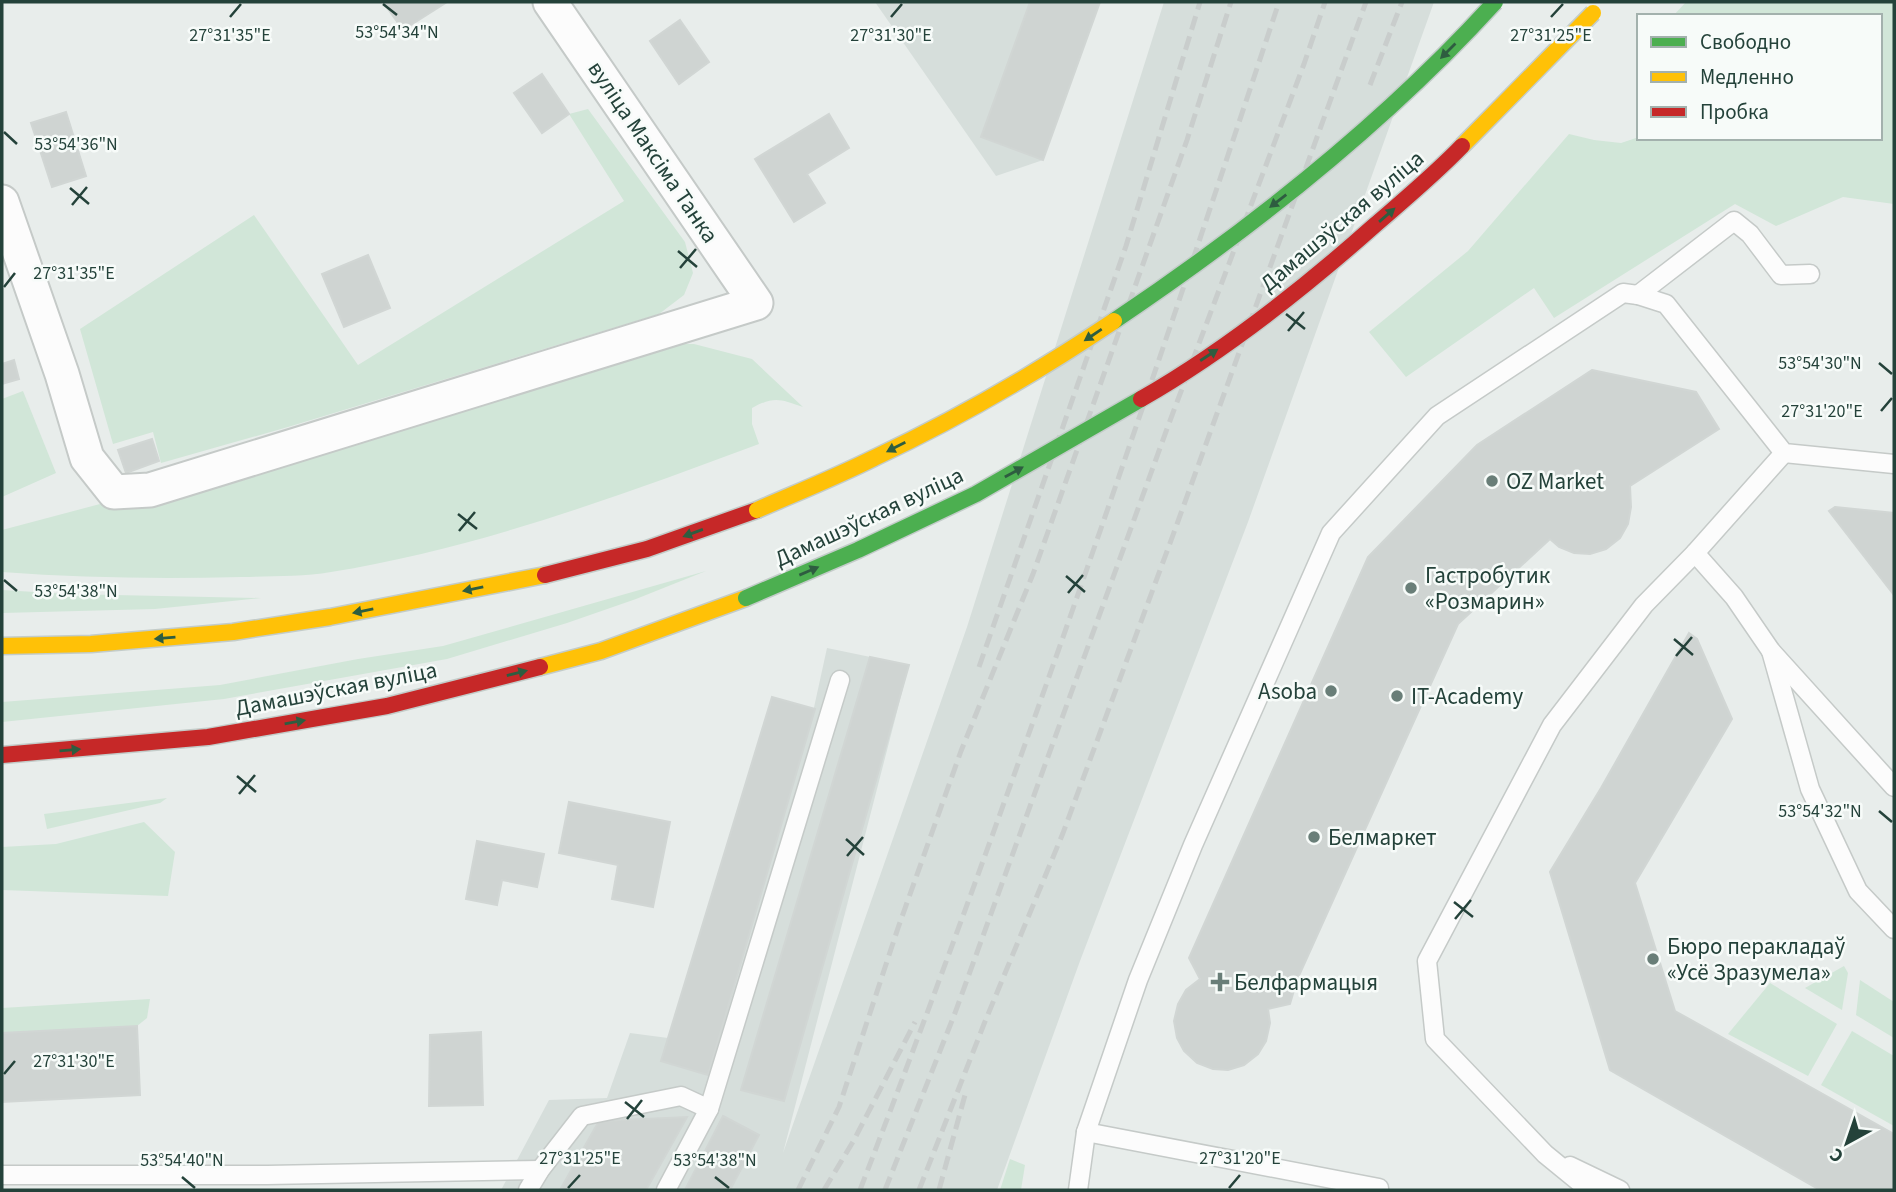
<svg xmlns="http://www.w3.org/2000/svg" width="1896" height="1192" font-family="'Source Sans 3',sans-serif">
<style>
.built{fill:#d6dedb}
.green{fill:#d1e6d8}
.building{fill:#cfd4d2;stroke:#d1d6d4;stroke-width:2}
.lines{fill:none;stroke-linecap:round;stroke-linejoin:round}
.lane-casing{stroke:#c5cac8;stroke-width:21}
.street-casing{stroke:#c5cac8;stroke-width:37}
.slow-casing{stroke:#c3ccc9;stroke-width:19}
.jam-casing{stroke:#c3ccc9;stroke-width:19}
.lane{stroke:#fcfcfc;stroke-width:18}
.street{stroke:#fcfcfc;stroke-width:33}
.slow{stroke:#ffc107;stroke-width:16}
.jam{stroke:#c62828;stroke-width:16}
.rail{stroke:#c9cdcc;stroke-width:5;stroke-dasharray:14 7;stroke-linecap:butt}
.fast-bridge-casing{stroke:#c3ccc9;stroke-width:19;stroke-linecap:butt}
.slow-bridge-casing{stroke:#c3ccc9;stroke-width:19;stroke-linecap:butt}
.jam-bridge-casing{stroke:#c3ccc9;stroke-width:19;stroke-linecap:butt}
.fast-bridge{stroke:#4caf50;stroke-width:16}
.slow-bridge{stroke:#ffc107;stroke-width:16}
.jam-bridge{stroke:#c62828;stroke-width:16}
.oneway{fill:#2e5d40}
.ticks{fill:none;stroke:#24423a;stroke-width:2.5}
.poi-dot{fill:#697e78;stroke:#f7fbf9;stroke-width:2.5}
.labels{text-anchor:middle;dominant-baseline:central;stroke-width:5;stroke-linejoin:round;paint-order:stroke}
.street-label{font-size:23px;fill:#24423a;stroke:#f7fbf9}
.poi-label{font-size:23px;fill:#24423a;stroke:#f7fbf9;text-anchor:start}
.ticks-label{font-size:18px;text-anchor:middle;fill:#24423a;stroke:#f7fbf9;stroke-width:5;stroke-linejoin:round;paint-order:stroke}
</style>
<rect width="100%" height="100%" fill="#e8edeb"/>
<g class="built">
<polygon points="875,2 1100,2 1043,160 996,176"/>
<polygon points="1164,2 1434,2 1248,522 1080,961 997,1190 501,1190 549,1100 607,1098 630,1033 668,1038 772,697 813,712 827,648 909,665 783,1153 967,627"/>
</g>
<g class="green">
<polygon points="1686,2 1894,2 1894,204 1843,197 1776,226 1735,204 1554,318 1534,288 1406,377 1369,332 1468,251 1569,134 1594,140 1621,143 1639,137 1880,138 1880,16 1673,16"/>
<polygon points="588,109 685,242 693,273 684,295 659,314 288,427 161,463 153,432 113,444 80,329 254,215 358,365 624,201 569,114"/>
<path d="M 677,344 L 694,344 L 752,359 L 803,407 C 780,399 774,396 752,408 L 752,424 L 759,444 C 619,496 479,548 331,572 C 302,577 271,576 241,577 C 161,579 81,578 2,572 L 2,530 L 100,504 L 141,508 Z"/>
<polygon points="23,391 56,473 2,497 2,399"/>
<polygon points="706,571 636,599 567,623 447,659 224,699 2,722 2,702 220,685 358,659 443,646"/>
<polygon points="2,590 68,594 261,598 155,609 2,613"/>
<polygon points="167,798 160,803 47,829 44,814"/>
<polygon points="144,822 175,852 168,896 2,890 2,847 56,844"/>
<polygon points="1844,966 1848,973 1842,1010 1805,988"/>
<polygon points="1860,980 1894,1002 1894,1038 1856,1015"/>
<polygon points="1770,983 1837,1024 1808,1076 1728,1034"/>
<polygon points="150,999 147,1018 137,1026 2,1033 2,1008"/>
<polygon points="1852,1031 1894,1056 1894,1126 1821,1085"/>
<polygon points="1010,1159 1025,1165 1021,1190 1000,1190"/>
</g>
<g class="building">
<polygon points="383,2 447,2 403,30"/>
<polygon points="1030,2 1100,2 1043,160 981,137"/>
<polygon points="680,20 709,62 679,84 650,41"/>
<polygon points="542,74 569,114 542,133 514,93"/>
<polygon points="66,112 86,176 52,187 31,123"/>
<polygon points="829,114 849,148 807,174 825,203 794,222 755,159"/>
<polygon points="368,255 390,308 344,327 322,274"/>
<polygon points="14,360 19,379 2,384 2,364"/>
<polygon points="1592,370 1696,392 1719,429 1630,486 1631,507 1628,524 1620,538 1606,549 1590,554 1574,553 1559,547 1550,539 1458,624 1320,929 1297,980 1290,1004 1268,1009 1270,1023 1266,1041 1258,1054 1244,1065 1228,1070 1213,1069 1197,1063 1184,1051 1177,1038 1174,1021 1178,1004 1186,990 1200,979 1189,958 1368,557 1477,445"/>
<polygon points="152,439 159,461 126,473 118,450"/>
<polygon points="1835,507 1894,513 1894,595 1829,511"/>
<polygon points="1689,633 1697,639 1732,719 1635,883 1675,1011 1894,1134 1894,1190 1820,1190 1610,1070 1550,872 1601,788"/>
<polygon points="870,657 909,665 784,1101 741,1090"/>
<polygon points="772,697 815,709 708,1075 661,1061"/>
<polygon points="569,802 670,822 653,907 612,899 618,865 559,853"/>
<polygon points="477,841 544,854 537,887 502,880 497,905 466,899"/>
<polygon points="137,1026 140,1095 2,1102 2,1033"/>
<polygon points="481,1032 483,1105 429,1106 430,1035"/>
<polygon points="723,1116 759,1135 730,1190 685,1190"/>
<polygon points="687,1117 646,1190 560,1190 599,1121"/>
</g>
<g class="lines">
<g class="lane-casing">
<g id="lane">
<polyline points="1638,295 1734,221 1750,234 1781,275 1810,274"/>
<polyline points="1695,553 1734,597 1771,651 1894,787"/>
<polyline points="1771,651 1810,789 1858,891 1894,929"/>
<polyline points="1086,1132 1379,1188 1379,1190"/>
<polyline points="1570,1166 1620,1190"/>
<polyline points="2,1175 267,1175 540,1170"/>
<polyline points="528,1190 540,1170 582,1116 681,1096 709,1109"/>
<polyline points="666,1190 709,1109 840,680"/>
<polyline points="1078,1190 1086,1132 1138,980 1193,845 1331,533 1437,416 1623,293 1638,295 1666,304 1784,453 1894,464"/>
<polyline points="1589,1190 1545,1154 1435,1039 1427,961 1552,725 1644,605 1695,553 1784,453"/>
</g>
</g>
<g class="street-casing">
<polyline id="street" points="2,202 62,374 87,458 114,492 150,490 756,303 550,2"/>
</g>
<g class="slow-casing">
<g id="slow">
<polyline points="2,646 91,644 233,632 330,617 545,575"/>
<polyline points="540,667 601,651 746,598"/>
</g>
</g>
<g class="jam-casing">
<g id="jam">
<polyline points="545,575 647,549 757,510"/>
<polyline points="2,755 208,737 387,706 540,667"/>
</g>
</g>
<use href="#lane" class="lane"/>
<use href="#street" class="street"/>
<use href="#slow" class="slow"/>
<use href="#jam" class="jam"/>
<g class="rail">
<polyline points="1370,85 1402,2"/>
<polyline points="979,667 1126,246 1200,2"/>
<polyline points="798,1190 839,1107 898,928 961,751 1033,574 1187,140 1231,2"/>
<polyline points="824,1190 854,1140 915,1022"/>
<path d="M 860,1190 C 1011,798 1147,400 1279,2"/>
<polyline points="885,1190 955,1013 1168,426 1304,64 1325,2"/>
<polyline points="919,1190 984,1024 1063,833 1173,535 1366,2"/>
<polyline points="939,1190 965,1095"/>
</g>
<g class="fast-bridge-casing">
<g id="fast-bridge">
<path d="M 1114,321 C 1251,229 1384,124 1495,2"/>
<polyline points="746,598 858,550 976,494 1141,399"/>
</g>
</g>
<g class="slow-bridge-casing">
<g id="slow-bridge">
<polyline points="1462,146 1593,13"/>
<path d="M 757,510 C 796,493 836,477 874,458 C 957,419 1038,372 1114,321"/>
</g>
</g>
<g class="jam-bridge-casing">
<path id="jam-bridge" d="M 1141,399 C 1225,351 1303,289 1375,225 C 1405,199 1435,174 1462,146"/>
</g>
<use href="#fast-bridge" class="fast-bridge"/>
<use href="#slow-bridge" class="slow-bridge"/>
<use href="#jam-bridge" class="jam-bridge"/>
</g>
<defs><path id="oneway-solid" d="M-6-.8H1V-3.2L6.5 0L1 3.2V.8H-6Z" transform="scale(1.75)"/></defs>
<g class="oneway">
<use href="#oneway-solid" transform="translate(1448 51) rotate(135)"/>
<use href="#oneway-solid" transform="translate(1278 201) rotate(142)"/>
<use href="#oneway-solid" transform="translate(1387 215) rotate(-41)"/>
<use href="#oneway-solid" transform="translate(1093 335) rotate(146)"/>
<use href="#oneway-solid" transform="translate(1209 355) rotate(-33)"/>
<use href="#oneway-solid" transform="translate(896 447) rotate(153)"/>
<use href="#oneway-solid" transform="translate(1014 472) rotate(-29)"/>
<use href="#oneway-solid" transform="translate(693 533) rotate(160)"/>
<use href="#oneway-solid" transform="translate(809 571) rotate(-23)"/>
<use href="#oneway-solid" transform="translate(473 589) rotate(168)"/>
<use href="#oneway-solid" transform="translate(363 611) rotate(169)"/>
<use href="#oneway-solid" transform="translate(165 638) rotate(175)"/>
<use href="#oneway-solid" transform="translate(517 673) rotate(-14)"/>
<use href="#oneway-solid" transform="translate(295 722) rotate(-10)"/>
<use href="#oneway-solid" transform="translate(70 750) rotate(-5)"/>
</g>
<path class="ticks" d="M 383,4 L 397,15M 230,17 L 241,4M 891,17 L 902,4M 1551,17 L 1563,4M 4,132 L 17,144M 70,188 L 89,204M 72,205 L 87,187M 678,251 L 697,267M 680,268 L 696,249M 4,287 L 15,273M 1286,314 L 1305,329M 1288,331 L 1304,312M 1879,363 L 1892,374M 1881,411 L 1892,398M 458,514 L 477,529M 459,531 L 475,512M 1066,576 L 1085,592M 4,580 L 17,591M 1068,593 L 1083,575M 1674,639 L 1693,655M 1676,656 L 1692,637M 237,776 L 256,792M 239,794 L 255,775M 1879,811 L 1892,822M 846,839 L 864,855M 847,856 L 863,837M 1454,902 L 1473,917M 1455,919 L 1471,900M 4,1074 L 15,1061M 625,1102 L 644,1117M 627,1119 L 642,1100M 182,1177 L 195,1188M 715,1177 L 729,1188M 568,1188 L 580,1175M 1229,1188 L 1240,1175"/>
<g class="poi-dot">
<circle cx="1492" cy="481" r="7"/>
<circle cx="1411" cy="588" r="7"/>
<circle cx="1331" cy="691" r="7"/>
<circle cx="1397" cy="696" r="7"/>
<circle cx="1314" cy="837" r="7"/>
<circle cx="1653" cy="959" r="7"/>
<path d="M1216.5 971.5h7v7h7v7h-7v7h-7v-7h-7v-7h7z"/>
</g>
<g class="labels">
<g class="street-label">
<text transform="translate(653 152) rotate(56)">вуліца Максіма Танка</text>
<text transform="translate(1342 221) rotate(-40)">Дамашэўская вуліца</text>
<text transform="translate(869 517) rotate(-25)">Дамашэўская вуліца</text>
<text transform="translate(336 689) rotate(-11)">Дамашэўская вуліца</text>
</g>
<g class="poi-label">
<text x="1506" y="481">OZ Market</text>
<text x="1425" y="575">Гастробутик<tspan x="1425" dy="26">«Розмарин»</tspan></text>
<text x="1317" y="691" text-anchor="end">Asoba</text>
<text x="1411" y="696">IT-Academy</text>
<text x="1328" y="837">Белмаркет</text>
<text x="1667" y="946">Бюро перакладаў<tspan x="1667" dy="26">«Усё Зразумела»</tspan></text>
<text x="1234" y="982">Белфармацыя</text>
</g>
</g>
<g class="ticks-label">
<text x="397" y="38">53°54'34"N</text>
<text x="230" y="41">27°31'35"E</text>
<text x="891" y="41">27°31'30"E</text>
<text x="1551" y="41">27°31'25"E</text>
<text x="76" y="150">53°54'36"N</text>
<text x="74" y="279">27°31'35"E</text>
<text x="1820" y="369">53°54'30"N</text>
<text x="1822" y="417">27°31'20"E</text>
<text x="76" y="597">53°54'38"N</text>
<text x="1820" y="817">53°54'32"N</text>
<text x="74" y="1067">27°31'30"E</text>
<text x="580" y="1164">27°31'25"E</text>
<text x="1240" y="1164">27°31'20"E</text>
<text x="182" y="1166">53°54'40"N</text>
<text x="715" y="1166">53°54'38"N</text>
</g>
<rect width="1896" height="1192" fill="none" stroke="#24423a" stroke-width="7"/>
<rect x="1637" y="14" width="245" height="126" fill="#f7fbf9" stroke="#a3b1ad" stroke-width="2"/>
<rect x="1651" y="37" width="35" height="10" fill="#4caf50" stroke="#a3b1ad" stroke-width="2"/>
<text x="1700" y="49" font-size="21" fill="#24423a">Свободно</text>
<rect x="1651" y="72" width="35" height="10" fill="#ffc107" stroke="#a3b1ad" stroke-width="2"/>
<text x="1700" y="84" font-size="21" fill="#24423a">Медленно</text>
<rect x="1651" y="107" width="35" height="10" fill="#c62828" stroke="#a3b1ad" stroke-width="2"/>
<text x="1700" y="119" font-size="21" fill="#24423a">Пробка</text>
<g transform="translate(1847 1143) rotate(220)" stroke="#f7fbf9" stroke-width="5" paint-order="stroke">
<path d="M0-5L12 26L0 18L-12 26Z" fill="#24423a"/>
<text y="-10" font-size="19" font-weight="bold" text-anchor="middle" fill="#24423a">С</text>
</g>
</svg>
